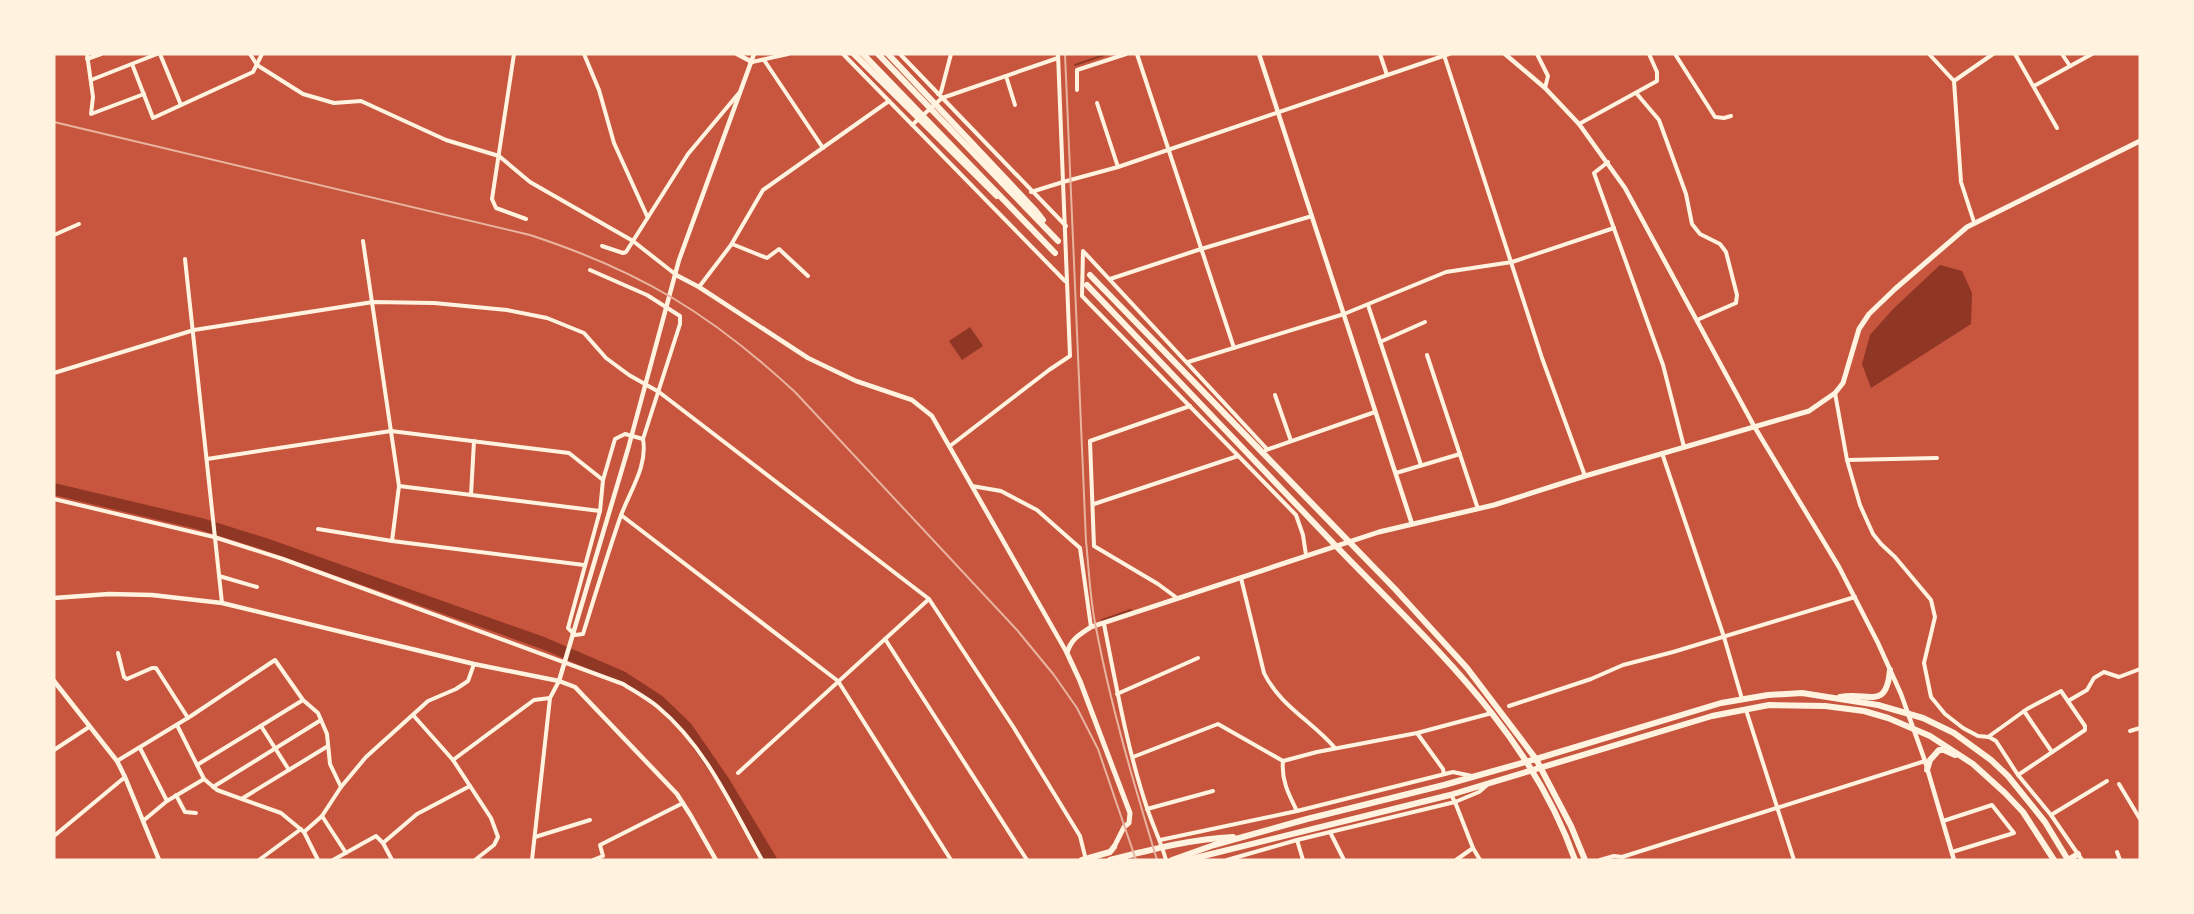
<svg xmlns="http://www.w3.org/2000/svg" width="2194" height="914" font-family="'Asap Condensed',sans-serif">
<style>
.water{fill:#8f3625}
.lines{fill:none;stroke-linecap:round;stroke-linejoin:round}
.stream{stroke:#8f3625;stroke-width:2}
.river{stroke:#8f3625;stroke-width:12}
.minor{stroke:#fff3e0;stroke-width:4}
.tertiary{stroke:#fff3e0;stroke-width:4.5}
.primary{stroke:#fff3e0;stroke-width:5}
.trunk{stroke:#fff3e0;stroke-width:6}
.rail{stroke:#e9b49f;stroke-width:2}
</style>
<rect width="100%" height="100%" fill="#c8553d"/>
<g class="water">
<polygon points="1940,265 1962,271 1972,293 1971,324 1871,388 1862,364 1870,335 1893,309"/>
<polygon points="970,327 983,346 962,360 949,341"/>
</g>
<g class="lines">
<g class="stream">
<polyline points="1075,65 1107,54"/>
<polyline points="1102,620 1131,610"/>
</g>
<polyline class="river" points="54,489 201,524 265,544 543,643 622,677 659,701 686,727 724,782 771,860"/>
<g class="minor">
<polyline points="87,54 93,97 91,114 144,94"/>
<polyline points="160,54 181,105"/>
<polyline points="250,54 257,65 303,94 334,103 361,101 446,140 499,156 530,182 633,241 675,274"/>
<polyline points="514,54 492,199 496,208 526,219"/>
<polyline points="584,54 599,90 614,143 647,216"/>
<polyline points="843,54 1065,281"/>
<polyline points="900,54 1066,226"/>
<polyline points="1137,54 1234,348"/>
<polyline points="1380,54 1387,75"/>
<polyline points="1537,54 1548,76 1545,88"/>
<polyline points="1675,54 1715,117 1724,118 1731,116"/>
<polyline points="1929,54 1954,81 1961,182 1974,222"/>
<polyline points="2015,54 2057,128"/>
<polyline points="2062,54 2070,66"/>
<polyline points="1444,55 1542,358 1585,476"/>
<polyline points="87,59 101,54"/>
<polyline points="764,60 823,148"/>
<polyline points="752,62 788,54"/>
<polyline points="132,64 153,118 253,72 262,54"/>
<polyline points="1006,76 1015,105"/>
<polyline points="91,80 157,54"/>
<polyline points="1954,81 1993,54"/>
<polyline points="2034,86 2092,54"/>
<polyline points="1077,90 1077,70 1126,54"/>
<polyline points="938,94 941,92 951,54"/>
<polyline points="1637,94 1659,120 1686,194 1692,224 1700,234 1720,244 1726,252 1737,295 1736,303 1697,320"/>
<polyline points="1097,103 1118,167"/>
<polyline points="1579,124 1657,81 1657,72 1649,54"/>
<polyline points="912,125 942,98 1058,58"/>
<polyline points="1608,162 1594,173 1663,365 1684,447"/>
<polyline points="1031,192 1063,182 1058,54"/>
<polyline points="54,235 79,224"/>
<polyline points="363,241 399,486 392,541"/>
<polyline points="732,244 767,258 779,249 808,276"/>
<polyline points="602,246 623,253 626,252 688,154 739,93"/>
<polyline points="1083,251 1082,296 1296,515 1303,535 1306,555"/>
<polyline points="1084,252 1267,449"/>
<polyline points="185,259 222,603"/>
<path d="M 590,270 L 647,295 L 680,316 L 680,324 L 643,439 C 648,467 629,492 620,518 C 607,556 595,595 583,634 L 575,635 L 568,628 L 600,511 L 603,480 L 615,439 L 625,434 L 643,439"/>
<polyline points="1110,279 1201,249 1312,216"/>
<polyline points="699,287 731,245 763,190 889,101"/>
<polyline points="1368,305 1421,465"/>
<polyline points="1380,342 1425,322"/>
<polyline points="1427,355 1478,509"/>
<polyline points="1188,362 1344,314 1446,272 1512,262 1614,228"/>
<polyline points="54,373 194,330 373,302 434,303 507,310 547,318 584,333 606,358 629,375 659,392 929,599 1014,728 1080,836 1086,860"/>
<polyline points="1835,393 1847,460 1860,505 1873,534 1881,544 1895,557 1931,600 1935,617 1924,663 1931,697 1945,714 1963,728 1978,736 1989,737 1996,741 2018,775 2051,815 2082,860"/>
<polyline points="1275,395 1291,441"/>
<polyline points="950,446 1049,370 1070,356 1063,182 1118,167 1449,54"/>
<polyline points="1266,450 1375,412"/>
<polyline points="1662,453 1724,637 1742,699"/>
<polyline points="207,459 391,431 569,453 603,480"/>
<polyline points="1847,460 1937,458"/>
<polyline points="1396,473 1460,454"/>
<polyline points="399,486 600,511"/>
<polyline points="972,486 1001,491 1037,510 1080,548 1091,627"/>
<polyline points="471,495 474,441"/>
<path d="M 54,499 L 214,537 L 283,559 L 623,684 C 634,691 647,698 658,707 C 706,747 732,807 762,860"/>
<polyline points="1094,504 1238,456"/>
<polyline points="621,515 838,681 951,860"/>
<polyline points="318,529 392,541 584,565"/>
<polyline points="219,576 257,587"/>
<path d="M 1241,578 L 1264,673 C 1280,706 1312,721 1335,748"/>
<polyline points="1177,598 1158,584 1094,546 1090,441 1190,406"/>
<path d="M 1104,624 C 1116,685 1127,748 1147,808 C 1153,826 1161,842 1166,860"/>
<polyline points="885,639 1027,860"/>
<polyline points="118,653 124,677 127,679 152,668 156,668 188,718"/>
<polyline points="1117,694 1198,658"/>
<polyline points="2068,701 2087,690 2094,678 2104,672 2119,677 2140,669"/>
<polyline points="1509,706 1591,679 1623,665 1673,652 1855,597"/>
<polyline points="1746,710 1794,860"/>
<polyline points="2024,711 2052,752"/>
<polyline points="413,715 453,760 491,818 498,837 494,845 475,860"/>
<polyline points="177,725 204,779 217,790 281,813 304,832 318,860"/>
<polyline points="261,726 289,770"/>
<polyline points="2130,731 2140,728"/>
<polyline points="1417,733 1443,769 1444,774"/>
<polyline points="1988,737 2027,709 2061,691 2085,726 2085,730 2018,775"/>
<polyline points="140,748 167,801"/>
<polyline points="54,750 89,727"/>
<polyline points="1133,757 1218,724 1283,761"/>
<polyline points="453,760 534,700 550,698"/>
<polyline points="117,761 191,716 275,660 303,700 318,713 327,734 330,764 341,787"/>
<polyline points="1283,761 1317,752 1417,733 1492,713"/>
<path d="M 1283,761 C 1281,780 1289,795 1297,811"/>
<polyline points="197,765 303,700"/>
<polyline points="738,773 929,599"/>
<polyline points="2119,784 2140,819"/>
<polyline points="213,787 321,720"/>
<polyline points="176,795 185,812 196,813"/>
<polyline points="1451,795 1455,802 1479,792 1486,786"/>
<polyline points="243,798 328,746"/>
<polyline points="1147,809 1213,791"/>
<polyline points="2051,815 2107,781"/>
<polyline points="322,816 346,853"/>
<polyline points="143,821 167,801 204,779"/>
<polyline points="1943,821 1992,805 2014,833 1952,852"/>
<polyline points="304,832 322,816 341,787 366,757 428,701 456,689 468,681 474,664"/>
<polyline points="1330,832 1344,860"/>
<polyline points="54,836 125,777"/>
<polyline points="535,837 590,820"/>
<polyline points="1160,840 1297,811 1453,772 1472,776"/>
<polyline points="1297,840 1303,860"/>
<polyline points="383,843 417,814 470,786"/>
<polyline points="2117,852 2120,860"/>
<polyline points="259,860 301,829"/>
<polyline points="333,860 376,836 383,843 392,860"/>
<polyline points="532,860 550,698 559,681"/>
<polyline points="593,860 603,856 600,845 683,803"/>
<polyline points="1227,860 1297,840 1455,802 1473,848 1480,860"/>
<polyline points="1456,860 1473,848"/>
<polyline points="1600,860 1614,856 1622,857 1925,761"/>
</g>
<g class="tertiary">
<polyline points="737,54 752,62"/>
<polyline points="1259,54 1412,524"/>
<polyline points="1505,54 1545,88 1579,124 1625,188 1754,426 1839,567 1878,643 1901,694 1925,761 1954,860"/>
<polyline points="676,275 699,287 808,358 856,381 912,400 932,416 1067,653"/>
<polyline points="54,598 109,594 152,595 222,603 474,664 559,681 575,687 677,794 691,816 716,860"/>
<polyline points="54,681 117,761 125,777 159,860"/>
<polyline points="559,681 628,449 679,260 754,54"/>
</g>
<path class="primary" d="M 1114,847 L 1124,827 L 1129,823 L 1130,813 L 1080,681 L 1067,653 C 1071,639 1079,635 1091,627 L 1379,532 L 1494,505 L 1585,476 L 1809,411 L 1835,393 L 1843,383 L 1859,329 L 1869,314 L 1895,289 L 1967,227 L 2140,141"/>
<g class="trunk">
<polyline points="854,54 997,196"/>
<polyline points="863,54 1055,253"/>
<polyline points="878,54 1058,241"/>
<polyline points="888,54 1036,211 1043,220"/>
<polyline points="1090,275 1395,589 1467,668 1536,759 1571,826 1585,860"/>
<path d="M 1087,285 C 1170,371 1252,459 1335,545 C 1428,642 1529,729 1575,860"/>
<path d="M 1840,697 C 1868,691 1886,712 1890,670"/>
<polyline points="1927,770 1930,760 1939,750 1944,750 1955,755"/>
<polyline points="1082,860 1110,852 1114,847"/>
<path d="M 1110,860 C 1150,850 1191,839 1233,837"/>
<polyline points="1172,860 1214,845 1307,819 1444,785 1536,759 1721,703 1768,695 1802,693 1878,705 1923,718 1954,733 1991,760 2008,776 2045,822 2068,860"/>
<polyline points="1187,860 1450,795 1712,716 1769,705 1825,706 1864,711 1888,718 1930,736 1973,764 2005,793 2023,812 2054,860"/>
<polyline points="2068,860 2078,854"/>
</g>
<g class="rail">
<path d="M 1065,54 L 1086,541 C 1089,570 1090,600 1096,628 C 1111,707 1134,784 1157,860"/>
<path d="M 54,122 L 530,235 C 640,271 711,314 795,392 L 1017,630 L 1054,675 L 1077,708 L 1098,749 L 1136,860"/>
</g>
</g>
<rect width="2194" height="914" fill="none" stroke="#fff3e0" stroke-width="111"/>
</svg>
